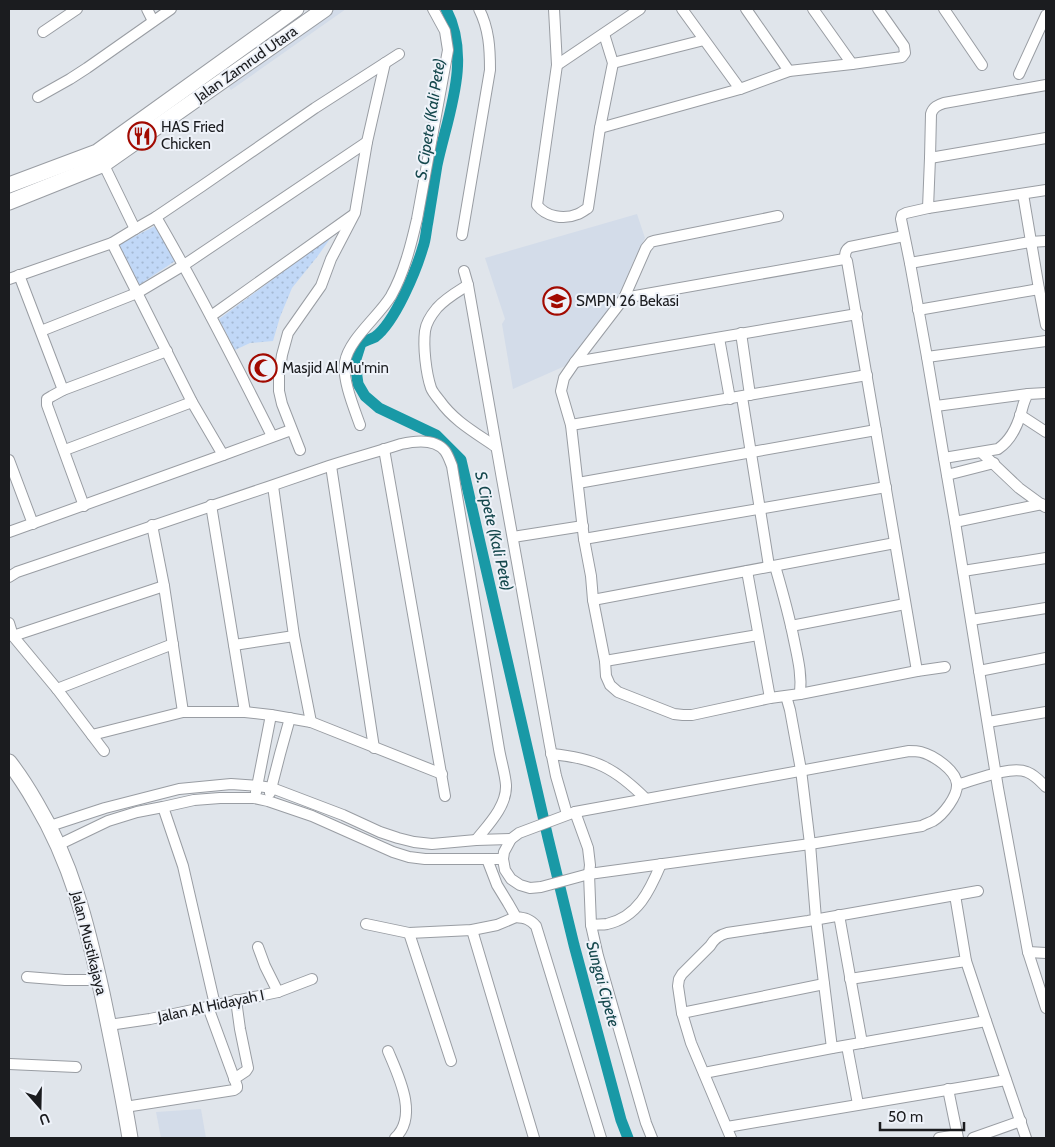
<svg xmlns="http://www.w3.org/2000/svg" width="1055" height="1147" font-family="Cabin,sans-serif">
<style>
.built{fill:#d3dce9}
.park{fill:url(#park-dots)}
.lines{fill:none;stroke-linecap:round;stroke-linejoin:round}
.canal{stroke:#1999a6;stroke-width:11}
.street-casing{stroke:#999da3;stroke-width:12}
.secondary-casing{stroke:#999da3;stroke-width:17}
.street{stroke:#fff;stroke-width:10}
.secondary{stroke:#fff;stroke-width:15}
.labels{text-anchor:middle;dominant-baseline:central;stroke-width:4;stroke-linejoin:round;paint-order:stroke}
.street-label{font-size:15px;fill:#1b1c1f;stroke:#eef2f9}
.poi-label{font-size:15px;fill:#1b1c1f;stroke:#eef2f9;text-anchor:start}
.water-label{font-size:16px;font-style:italic;fill:#14474c;stroke:#eef2f9}
</style>
<defs>
<pattern id="park-dots" width="8" height="8" patternUnits="userSpaceOnUse" patternTransform="scale(1.25)"><rect width="8" height="8" fill="#c1d8f7"/><path d="M2 2h.1M6 6h.1" fill="none" stroke="#a5b9d3" stroke-width="1.8" stroke-linecap="round"/></pattern>
</defs>
<rect width="100%" height="100%" fill="#e0e5eb"/>
<g class="built">
<polygon points="312,9 346,9 231,90 218,74"/>
<polygon points="637,214 645,238 634,260 621,290 609,311 565,366 513,389 502,324 505,319 485,258"/>
<polygon points="201,1109 206,1138 161,1138 156,1112"/>
</g>
<g class="park">
<polygon points="155,226 175,261 139,285 118,245"/>
<polygon points="332,236 317,257 292,288 280,317 273,341 250,343 235,350 219,319"/>
</g>
<g class="lines">
<path class="canal" d="M 446,9 C 472,59 448,114 437,165 C 434,183 431,202 428,221 C 426,230 426,239 423,247 C 416,271 395,322 375,337 C 371,339 365,341 361,343 L 355,362 L 358,384 L 365,396 L 379,408 L 436,435 L 461,460 L 548,838 L 574,945 L 621,1120 L 628,1138"/>
<g class="street-casing">
<g id="street">
<polyline points="147,9 153,21"/>
<path d="M 554,9 L 557,65 L 537,205 C 546,217 564,220 578,214 C 581,213 585,210 588,208 L 600,128 L 613,63 L 604,34"/>
<polyline points="682,9 740,89"/>
<polyline points="746,9 789,71"/>
<polyline points="813,9 852,64"/>
<polyline points="944,9 982,65"/>
<polyline points="43,32 77,9"/>
<polyline points="613,63 704,40"/>
<polyline points="557,65 640,9"/>
<polyline points="1019,74 1046,15"/>
<polyline points="38,97 70,79 87,68 171,9"/>
<polyline points="600,128 740,89 789,71 852,64 902,57 905,53 904,46 878,9"/>
<polyline points="930,158 1046,138"/>
<polyline points="101,159 135,229"/>
<polyline points="1046,190 928,208 906,213 902,215 901,219 910,263 927,357 944,458 955,522 998,788 1028,952 1046,1008"/>
<polyline points="1023,194 1039,289 1046,325"/>
<path d="M 928,208 L 930,158 L 931,114 C 933,107 938,105 944,103 L 1046,85"/>
<polyline points="778,216 654,241 651,242 646,248 624,298 575,362 564,378 561,391 571,425 584,539 591,576 593,600 605,661 606,676 610,685 618,692 674,714 683,715 692,715 770,698 800,694 917,671 945,667"/>
<path d="M 156,217 C 198,289 235,362 272,436"/>
<path d="M 462,235 L 490,70 C 490,48 489,29 479,9"/>
<polyline points="112,243 192,402 223,455"/>
<path d="M 845,259 C 845,254 845,250 850,247 L 904,236"/>
<polyline points="910,263 1030,242 1046,241"/>
<path d="M 464,271 L 468,285 C 494,439 523,592 550,746 L 556,776 L 567,814"/>
<polyline points="19,275 63,390"/>
<polyline points="9,279 112,243 135,229 156,217 202,186 315,108 399,54"/>
<path d="M 468,285 C 457,292 446,298 437,308 C 432,314 426,323 425,331 C 423,347 426,373 431,388 C 433,393 437,397 440,401 C 454,421 476,433 496,447"/>
<polyline points="624,298 844,259 847,261 917,671"/>
<polyline points="918,310 1039,289"/>
<polyline points="211,316 353,215"/>
<polyline points="41,331 137,293 184,265 367,142"/>
<polyline points="741,333 750,395"/>
<polyline points="719,338 730,399"/>
<polyline points="927,357 1046,341"/>
<polyline points="575,362 857,314"/>
<polyline points="742,397 769,566"/>
<polyline points="936,406 1028,394"/>
<polyline points="1020,415 1046,432"/>
<path d="M 360,425 C 354,408 342,379 345,362 C 349,339 379,316 391,296 C 404,273 411,245 417,219 L 448,50 L 445,31 L 433,9"/>
<polyline points="571,425 867,375"/>
<polyline points="384,449 445,796"/>
<polyline points="65,450 192,402"/>
<polyline points="300,450 282,404 279,391 279,375 282,355 288,333 321,286 331,259 355,213 367,142 385,63"/>
<polyline points="981,452 1019,488 1045,507"/>
<path d="M 944,458 L 998,449 C 1011,440 1017,427 1021,413 C 1023,406 1024,400 1028,394 L 1046,393"/>
<polyline points="9,460 33,524"/>
<polyline points="331,466 374,748"/>
<polyline points="947,475 994,463"/>
<polyline points="578,483 876,430"/>
<polyline points="273,486 294,636 311,722"/>
<polyline points="211,505 245,712"/>
<polyline points="84,506 47,405 47,399 52,396 63,390 167,351"/>
<polyline points="955,522 1042,504"/>
<polyline points="152,525 164,586 183,712"/>
<polyline points="9,532 223,455 291,430"/>
<polyline points="513,537 583,526"/>
<polyline points="584,539 886,487"/>
<path d="M 775,566 C 782,590 789,615 794,640 C 798,659 802,675 800,694"/>
<polyline points="747,571 770,698"/>
<polyline points="963,571 1046,558"/>
<path d="M 9,577 L 17,572 C 120,536 225,502 329,466 C 353,458 377,452 401,444 C 414,441 435,438 445,451 C 448,455 450,461 452,466 L 499,749 C 501,761 505,773 506,785 C 507,806 488,825 476,840"/>
<polyline points="593,600 895,543"/>
<polyline points="971,620 1046,608"/>
<polyline points="9,623 13,636 57,689 104,751"/>
<polyline points="791,626 905,604"/>
<polyline points="13,636 164,586"/>
<polyline points="234,645 294,636"/>
<polyline points="605,661 758,635"/>
<polyline points="979,671 1046,658"/>
<polyline points="57,689 173,644"/>
<polyline points="786,696 790,710 801,770 810,844 816,919 832,1048"/>
<polyline points="988,722 1046,712"/>
<polyline points="92,735 183,712 245,712 271,715 311,722 442,774"/>
<path d="M 909,751 C 913,751 917,751 921,752 C 933,755 956,770 957,784 C 958,796 943,815 933,821 C 929,823 925,824 922,826 L 810,844 L 589,874 L 541,887 L 530,888 L 520,885 L 511,879 L 505,870 L 503,859 L 504,852 L 511,839 L 519,833 L 575,812 Z"/>
<path d="M 551,754 C 595,758 615,768 646,799"/>
<path d="M 957,785 C 975,780 1011,765 1027,772 C 1035,775 1040,781 1046,787"/>
<polyline points="256,792 271,715"/>
<polyline points="270,793 280,754 290,718"/>
<polyline points="163,807 183,866 215,1005"/>
<polyline points="575,812 588,848 590,865 589,874 591,925 598,956 646,1123 652,1138"/>
<polyline points="50,826 105,808 179,789 231,784 258,786 272,788 343,815 380,832 398,838 414,842 432,844 476,840 511,839"/>
<polyline points="58,845 108,821 137,812 163,807 194,800 220,798 254,798 268,801 312,816 393,852 409,857 425,859 503,859"/>
<path d="M 487,859 L 497,885 L 508,903 L 516,917 C 525,918 530,919 536,926 L 601,1138"/>
<polyline points="955,895 966,961 986,1021 1026,1138"/>
<polyline points="839,915 862,1043"/>
<polyline points="366,924 409,933 472,930 497,925 516,917"/>
<path d="M 591,925 C 596,924 602,925 607,924 C 638,917 650,890 661,864"/>
<polyline points="472,930 534,1138"/>
<polyline points="409,933 451,1061"/>
<polyline points="258,947 265,966 278,992"/>
<polyline points="1028,952 1046,953"/>
<polyline points="27,977 65,980 99,980"/>
<polyline points="850,979 966,961"/>
<polyline points="682,1013 824,984"/>
<polyline points="109,1025 150,1019 278,992 312,979"/>
<polyline points="847,1046 858,1104"/>
<path d="M 388,1051 C 398,1075 419,1116 395,1138"/>
<polyline points="9,1064 76,1067"/>
<polyline points="704,1073 832,1048 986,1021"/>
<polyline points="234,1079 246,1071 248,1068 240,1029 236,1000"/>
<polyline points="948,1089 958,1138"/>
<polyline points="125,1107 234,1090 237,1088 237,1086 208,1007"/>
<polyline points="727,1127 1006,1080"/>
<path d="M 731,1138 L 691,1043 L 682,1013 L 678,986 L 679,979 L 682,974 L 710,946 C 714,939 719,935 727,933 L 808,921 L 978,891"/>
<polyline points="939,1138 957,1135"/>
<polyline points="973,1138 1021,1121"/>
</g>
</g>
<g class="secondary-casing">
<g id="secondary">
<polyline points="9,185 97,152 296,9"/>
<polyline points="9,202 104,164 325,9"/>
<path d="M 9,762 C 19,775 28,789 36,803 C 72,863 87,925 102,993 C 112,1041 122,1089 130,1138"/>
</g>
</g>
<use href="#street" class="street"/>
<use href="#secondary" class="secondary"/>
</g>
<defs>
<g id="restaurant-ring" transform="scale(1.4375)"><circle r="9.5" fill="#eef2f9" stroke="#a20a01" stroke-width="1.5"/><path d="M-5-6h1v4h1v-4h1v4h1v-4h1v5L-1.5 .5V6h-2V.5L-5-1ZM5-6V6H3V1.5H1.5Q1.5-4 5-6Z" fill="#a20a01"/></g>
<g id="school-ring" transform="scale(1.4375)"><circle r="9.5" fill="#eef2f9" stroke="#a20a01" stroke-width="1.5"/><path d="M0-5L7-2L0 1L-7-2ZM-4 1L0 2.5L4 1V4Q0 6-4 4Z" fill="#a20a01"/></g>
<g id="mosque-ring" transform="scale(1.4375)"><circle r="9.5" fill="#eef2f9" stroke="#a20a01" stroke-width="1.5"/><path d="M3.5-4.9A6 6 0 1 0 3.5 4.9A5 5 0 1 1 3.5-4.9Z" fill="#a20a01"/></g>
</defs>
<g fill-rule="evenodd">
<use href="#restaurant-ring" x="142" y="136"/>
<use href="#school-ring" x="557" y="301"/>
<use href="#mosque-ring" x="263" y="368"/>
</g>
<g class="labels">
<g class="street-label">
<text transform="translate(246 64) rotate(-35)">Jalan Zamrud Utara</text>
<text transform="translate(89 943) rotate(76)">Jalan Mustikajaya</text>
<text transform="translate(211 1006) rotate(-12)">Jalan Al Hidayah I</text>
</g>
<g class="poi-label">
<text x="161" y="127">HAS Fried<tspan x="161" dy="17">Chicken</tspan></text>
<text x="576" y="301">SMPN 26 Bekasi</text>
<text x="282" y="368">Masjid Al Mu'min</text>
</g>
<g class="water-label">
<text transform="translate(430 119) rotate(-81)">S. Cipete (Kali Pete)</text>
<text transform="translate(494 531) rotate(77)">S. Cipete (Kali Pete)</text>
<text transform="translate(603 984) rotate(75)">Sungai Cipete</text>
</g>
</g>
<rect width="1055" height="1147" fill="none" stroke="#1b1c1f" stroke-width="20"/>
<g transform="translate(40 1107) rotate(160)" stroke="#eef2f9" stroke-width="4" paint-order="stroke">
<path d="M0-4L9 19L0 12L-9 19Z" fill="#1b1c1f"/>
<text y="-8" font-size="14" font-weight="bold" text-anchor="middle" fill="#1b1c1f">U</text>
</g>
<path d="M880 1122v8h84v-8" fill="none" stroke="#1b1c1f" stroke-width="2.5"/>
<text x="888" y="1122" font-size="15" fill="#1b1c1f" stroke="#eef2f9" stroke-width="4" paint-order="stroke">50 m</text>
</svg>
